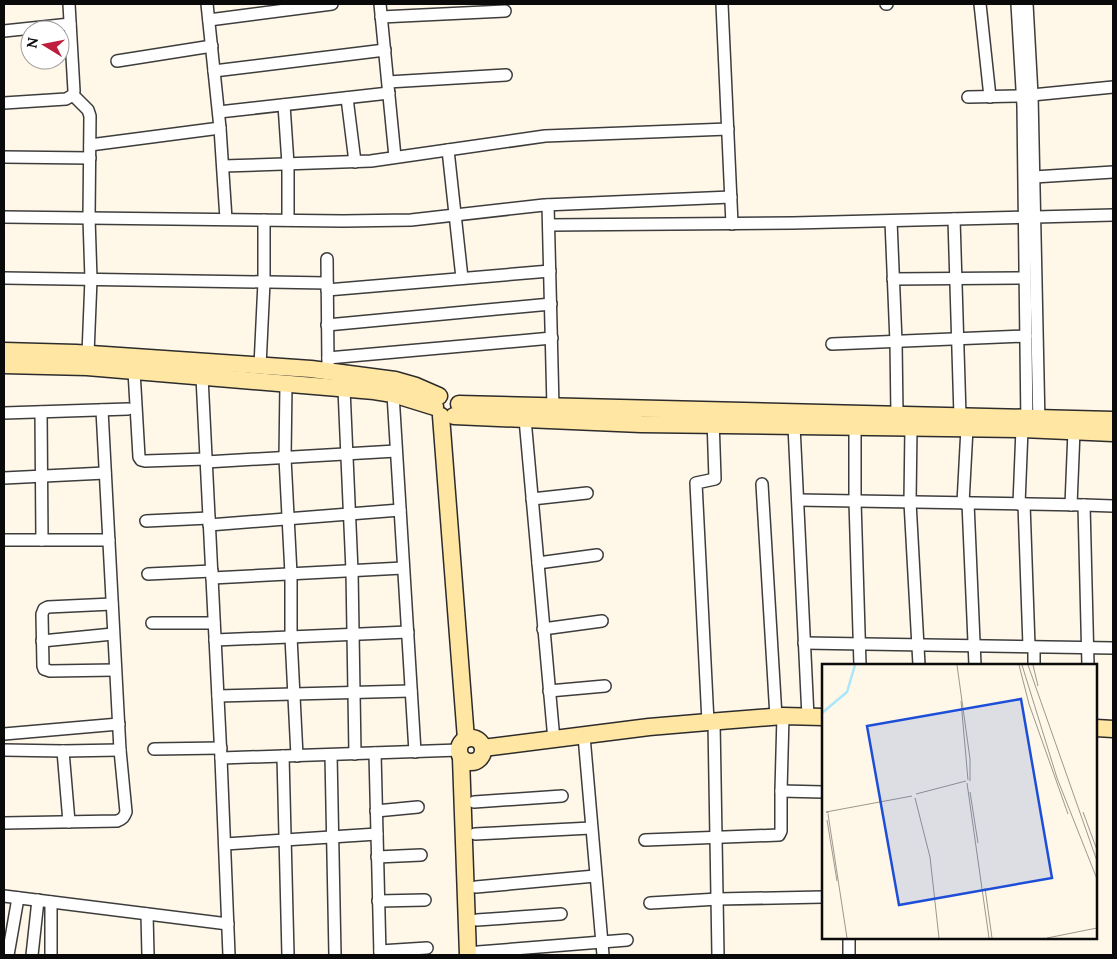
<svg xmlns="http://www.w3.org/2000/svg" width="1117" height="959" font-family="Lora,serif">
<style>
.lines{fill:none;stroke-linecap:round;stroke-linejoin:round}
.street-casing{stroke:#3d3d3d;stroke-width:14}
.secondary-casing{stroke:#2c2c2c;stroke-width:19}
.street{stroke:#fff;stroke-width:11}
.secondary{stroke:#ffe6a2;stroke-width:16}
.inset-river{fill:none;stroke:#a9e7f9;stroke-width:2.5}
.inset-road{fill:none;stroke:#9d988f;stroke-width:1}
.view{fill:#1d4ed8;fill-opacity:0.15;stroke:#1d4ed8;stroke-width:2.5}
.inset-edge{fill:none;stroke:#0a0a0a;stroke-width:2.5}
</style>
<rect width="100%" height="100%" fill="#fff7e7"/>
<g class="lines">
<g class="street-casing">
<g id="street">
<polyline points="207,4 220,128 226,219"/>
<polyline points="380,4 395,157"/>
<polyline points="722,4 732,224"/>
<polyline points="886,4 887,4"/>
<polyline points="980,4 990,97"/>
<polyline points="1017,4 1023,106 1027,425"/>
<polyline points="1027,4 1032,95 1039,424"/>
<polyline points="381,17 505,11"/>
<polyline points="209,20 332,4"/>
<polyline points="4,31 70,24"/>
<polyline points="117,61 212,46"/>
<polyline points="214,71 385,50"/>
<polyline points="388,82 506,75"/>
<polyline points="73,95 88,110 90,116 89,218 91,279 88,354"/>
<polyline points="1032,95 1113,87"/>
<polyline points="968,97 1023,96"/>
<polyline points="347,98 355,162"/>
<polyline points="4,103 66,99 73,95 74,91 69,4"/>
<polyline points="284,105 288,164 288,220"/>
<polyline points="219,112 389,93"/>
<polyline points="90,145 220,128"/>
<polyline points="448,150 462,278"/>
<polyline points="4,157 90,158"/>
<polyline points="223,166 371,161 545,136 728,129"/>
<polyline points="1034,177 1113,172"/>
<polyline points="548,205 553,407"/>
<polyline points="4,217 343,221 411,220 544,205 731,197"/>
<polyline points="954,219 960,416"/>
<polyline points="891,221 896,342 897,415"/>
<polyline points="549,225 793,223 1113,215"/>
<polyline points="327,259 328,365"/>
<polyline points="4,278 327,283"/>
<polyline points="893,279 1025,278"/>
<polyline points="327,290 550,271"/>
<polyline points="327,325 551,304"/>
<polyline points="832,344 1026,336"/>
<polyline points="328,358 552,338"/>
<polyline points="260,366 264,282 264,220"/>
<polyline points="134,371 139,457 141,460 145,461 206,459"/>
<polyline points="202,377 221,758 229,955"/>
<polyline points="286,384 285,458 291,574 291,637 297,756"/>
<polyline points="344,389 352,571 355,754"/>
<polyline points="393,394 415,752"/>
<polyline points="41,412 42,540"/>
<polyline points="4,413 128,409"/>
<polyline points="525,419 554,740"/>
<polyline points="794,426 808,717"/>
<polyline points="855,427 855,501 860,665"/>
<polyline points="911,427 910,502 919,665"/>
<polyline points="206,462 396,451"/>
<polyline points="4,478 105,473"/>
<polyline points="762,484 776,717"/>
<polyline points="532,499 587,493"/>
<polyline points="798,500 1084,505 1113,506"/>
<polyline points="963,503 967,428"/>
<polyline points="968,503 975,665"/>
<polyline points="1019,504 1022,429"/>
<polyline points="1024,504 1029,646"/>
<polyline points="1071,505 1074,431"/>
<polyline points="1084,505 1088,665"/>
<polyline points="146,521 209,518"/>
<polyline points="209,525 400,510"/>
<polyline points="4,540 109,540"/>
<polyline points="538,563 597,555"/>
<polyline points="148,574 212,571"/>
<polyline points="212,578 403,568"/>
<polyline points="112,604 48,607 44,609 42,614 43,666 44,669 50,671 115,670"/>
<polyline points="152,623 214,623"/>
<polyline points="543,629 602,621"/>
<polyline points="215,640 408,632"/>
<polyline points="42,641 113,634"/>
<polyline points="804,643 1113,648"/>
<polyline points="1034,647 1034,665"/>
<polyline points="549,691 605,686"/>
<polyline points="218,696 411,691"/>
<polyline points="708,722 696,483 715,479 713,419"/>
<polyline points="714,722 718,955"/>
<polyline points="4,734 119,724"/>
<polyline points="584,736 603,955"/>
<polyline points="154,749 221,748"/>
<polyline points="4,750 63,751 120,750"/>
<polyline points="63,751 69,822"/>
<polyline points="375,753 380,955"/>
<polyline points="331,755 335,955"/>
<polyline points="283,756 288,955"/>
<polyline points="221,758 459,750"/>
<polyline points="781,791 823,792"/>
<polyline points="474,802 562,796"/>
<polyline points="376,811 418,807"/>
<path d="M 4,823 L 117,821 C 123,819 124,817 126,812 L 120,750 L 102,410"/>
<polyline points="475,834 591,828"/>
<polyline points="645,840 779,835 781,831 781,791 783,716"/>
<polyline points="225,844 377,834"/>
<polyline points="377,857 421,855"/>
<polyline points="476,887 595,876"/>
<polyline points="4,896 228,924"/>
<polyline points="378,901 425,900"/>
<polyline points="51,902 51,955"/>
<polyline points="650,903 718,899 823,897"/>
<polyline points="147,914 148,955"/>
<polyline points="477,920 561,914"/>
<polyline points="380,951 427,948"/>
<polyline points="478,952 627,940"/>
<polyline points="8,955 18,898"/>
<polyline points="32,955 38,900"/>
<polyline points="849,955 849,938"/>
</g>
</g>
<g class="secondary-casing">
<g id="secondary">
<polyline points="4,351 76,353 311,369 395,380 416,386 439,396"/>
<polyline points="4,365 87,367 374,391 393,394 435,407"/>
<polyline points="459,404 1113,420"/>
<polyline points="441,416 466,739"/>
<polyline points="454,416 641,424 1022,429 1113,433"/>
<polyline points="1096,728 1113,729"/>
<circle cx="471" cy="750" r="12"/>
<polyline points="483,748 649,727 708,722 783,716 823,717"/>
<polyline points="461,758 468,955"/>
</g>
</g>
<use href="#street" class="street"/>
<use href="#secondary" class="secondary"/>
</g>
<g transform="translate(822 664)">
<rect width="275" height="275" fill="#fff7e7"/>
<path class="inset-river" d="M 0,49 L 25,28 L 33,1"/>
<path class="inset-road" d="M 135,1 L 148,95 L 148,117M 197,1 L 207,40 L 246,150M 200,1 L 235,114 L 275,215M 206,1 L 275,197M 211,1 L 216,22M 139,37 L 146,116M 145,119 L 167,274M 148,128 L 156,179M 94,130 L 144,117M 93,134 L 108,193 L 117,274M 261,148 L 275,186M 7,149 L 4,148 L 90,132M 6,150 L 25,274M 5,156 L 15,217M 163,224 L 170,274M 225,274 L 275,264"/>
<path class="view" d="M 199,35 L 230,214 L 77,241 L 45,62 Z"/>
<rect width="275" height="275" class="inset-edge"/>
</g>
<rect width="1117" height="959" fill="none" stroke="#0a0a0a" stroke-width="10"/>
<g transform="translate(45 45) rotate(280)"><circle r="24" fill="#ffffff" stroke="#9d9d9d"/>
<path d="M0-4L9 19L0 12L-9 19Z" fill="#bf1d3e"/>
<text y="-8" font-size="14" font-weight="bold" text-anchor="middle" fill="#0a0a0a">N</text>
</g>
</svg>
